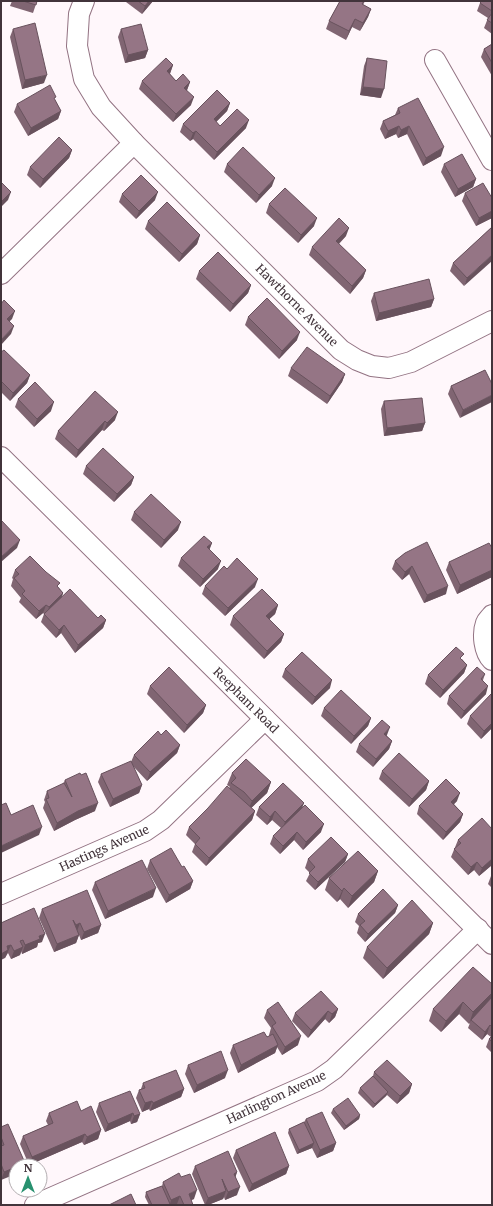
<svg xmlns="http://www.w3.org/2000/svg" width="493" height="1206" font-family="Merriweather,serif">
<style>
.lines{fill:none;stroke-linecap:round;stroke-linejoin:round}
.minor-casing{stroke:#937383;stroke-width:22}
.minor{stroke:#fff;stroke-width:20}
.wall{fill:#806572}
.shaded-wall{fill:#68525d}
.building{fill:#957585;stroke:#68525d}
.labels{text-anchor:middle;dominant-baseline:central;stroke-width:4;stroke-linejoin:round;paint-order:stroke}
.street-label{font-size:12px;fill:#42343b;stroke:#fff}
</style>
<rect width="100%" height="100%" fill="#fff7fb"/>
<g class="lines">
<g class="minor-casing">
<g id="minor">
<polyline points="84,1 79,14 77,46 84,79 101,107 134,143 341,350 357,360 372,366 389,368 411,362 492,321"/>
<polyline points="435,60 492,160"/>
<polyline points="1,274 134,143"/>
<polyline points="1,457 492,944"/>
<path d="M 492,615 C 490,618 487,620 486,623 C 482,634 484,652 492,660"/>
<polyline points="1,894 145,831 161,820 265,719"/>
<polyline points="35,1205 317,1081 334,1069 478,929"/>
</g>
</g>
<use href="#minor" class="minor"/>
</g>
<g class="wall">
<polygon points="12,1 37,1 33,13 10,6"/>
<polygon points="126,1 153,1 142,14 126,2"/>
<polygon points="340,1 365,1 363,5 371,9 368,17 360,31 352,27 346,40 326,29 329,21"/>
<polygon points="492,1 492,34 484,28 488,18 477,11 480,3"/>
<polygon points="13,29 44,83 22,89 10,37"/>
<polygon points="121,29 148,50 145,58 125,63 118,37"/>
<polygon points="492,44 492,76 481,57 484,49"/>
<polygon points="367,58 381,98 360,95 364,66"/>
<polygon points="173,65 170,74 176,81 190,82 187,90 191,105 173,122 139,89 142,81"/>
<polygon points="55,100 61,111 58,119 28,136 14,112 17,104"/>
<polygon points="230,103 227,111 216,122 220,126 246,128 214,160 193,139 190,141 180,132 183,124"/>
<polygon points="398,108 441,156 423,166 407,134 398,138 396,134 385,139 380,129 383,121 395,115"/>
<polygon points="72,150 69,158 40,188 27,175 30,167"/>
<polygon points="227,164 272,186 256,203 224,172"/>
<polygon points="444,164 476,179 473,187 455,197 441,172"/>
<polygon points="465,193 492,198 492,218 476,226 462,201"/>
<polygon points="122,194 155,200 136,219 119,202"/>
<polygon points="269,204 314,226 298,243 266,213"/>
<polygon points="148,221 200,235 197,244 179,262 145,229"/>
<polygon points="492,227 464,286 450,271 453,263"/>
<polygon points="346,236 339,244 366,270 363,278 350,294 309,255 312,247"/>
<polygon points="199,271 251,285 248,293 230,312 196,279"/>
<polygon points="374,293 434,299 431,307 376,321 371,301"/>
<polygon points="248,317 297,340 279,359 245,325"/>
<polygon points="1,352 30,375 27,383 10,401 1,392"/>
<polygon points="291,368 345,374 342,382 327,404 288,376"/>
<polygon points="485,370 460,418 448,394 451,386"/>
<polygon points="95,391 115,420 104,431 102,430 76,458 55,439 58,431"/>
<polygon points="18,399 51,411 34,427 15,407"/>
<polygon points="384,401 425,423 422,431 384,436 381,409"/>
<polygon points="86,466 134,477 131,485 114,502 83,474"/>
<polygon points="134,512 178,530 161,548 131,520"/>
<polygon points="212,543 209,549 218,569 200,587 178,566 181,558"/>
<polygon points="492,548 492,577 457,594 446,570 449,562"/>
<polygon points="405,553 446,594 424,603 409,574 402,580 392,569 395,561"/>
<polygon points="227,569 255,587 225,616 202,594 205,586"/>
<polygon points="15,570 58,587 63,593 62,597 98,618 106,620 103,628 75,653 61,633 56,638 41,622 44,614 43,613 36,619 19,602 21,598 11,586 13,579 12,578"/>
<polygon points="278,605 275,614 269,619 284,634 281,642 264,659 230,625 233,616"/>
<polygon points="462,659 467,665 464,673 440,698 425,684 428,675"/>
<polygon points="285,669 330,688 312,705 282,677"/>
<polygon points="485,674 483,680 486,694 461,719 447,704 449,696"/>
<polygon points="150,686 206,705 203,713 184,733 147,694"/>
<polygon points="324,708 371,718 368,726 351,744 321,716"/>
<polygon points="470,716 492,728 481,739 467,724"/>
<polygon points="161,735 180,745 177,753 147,781 132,765 142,785 139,793 110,807 98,782 101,774 131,762 134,755"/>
<polygon points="387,735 387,736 392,741 389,749 373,767 356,752 359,744"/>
<polygon points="382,771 429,781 426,790 409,807 379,779"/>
<polygon points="232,773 271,782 267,793 251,808 255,811 252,820 206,866 192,852 195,844 186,835 189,827 229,788 230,787 227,785"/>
<polygon points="65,780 95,811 75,820 54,831 43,808 45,802 44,800 47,791 63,784"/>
<polygon points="457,801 454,804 463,814 460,822 443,840 417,814 419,806"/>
<polygon points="304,803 302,807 321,832 303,850 294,840 280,854 270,844 273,836 281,828 272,820 267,825 256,815 259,807"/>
<polygon points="492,829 492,865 479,876 474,870 468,875 451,857 458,840"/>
<polygon points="348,854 345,862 315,890 306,881 310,873 305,868 308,859"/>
<polygon points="150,860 193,881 190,889 166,903 147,869"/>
<polygon points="378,871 374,882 348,908 340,899 337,902 325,890 329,878"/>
<polygon points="492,875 492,888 488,884 491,876"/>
<polygon points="95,882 153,897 105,919 92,890"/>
<polygon points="398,905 395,913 365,942 357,933 359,926 355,922 358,914"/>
<polygon points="42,909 101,925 98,933 81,940 79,935 76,943 54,952 39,918"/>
<polygon points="1,923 42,942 38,943 37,947 22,954 21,951 20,955 11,959 8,953 5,958"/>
<polygon points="433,923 429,934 383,979 363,958 367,947"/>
<polygon points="492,984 492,1053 486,1047 489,1039 491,1037 487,1034 482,1040 468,1028 470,1023 469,1024 459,1014 441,1032 429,1021 433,1009"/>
<polygon points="338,1009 335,1017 329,1023 325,1019 308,1038 292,1021 295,1013"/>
<polygon points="267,1010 298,1045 282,1055 277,1047 275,1053 238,1073 230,1053 233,1045 269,1036 269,1035 271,1028 264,1018"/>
<polygon points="188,1065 225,1078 194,1093 185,1074"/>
<polygon points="374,1072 412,1084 409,1093 397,1104 387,1095 386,1096 373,1108 358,1093 360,1088 373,1076"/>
<polygon points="143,1083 184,1089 181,1097 150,1111 149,1109 142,1112 136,1098 139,1090 141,1089"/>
<polygon points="99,1103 140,1114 137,1122 131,1124 130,1121 105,1132 96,1112"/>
<polygon points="333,1109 360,1115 359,1119 344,1130 331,1113"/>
<polygon points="81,1111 101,1130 98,1139 84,1145 82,1142 29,1165 20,1144 23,1136 48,1125 46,1121 49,1113"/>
<polygon points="306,1119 336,1143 333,1151 317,1158 312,1148 297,1154 288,1133 289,1129 304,1122"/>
<polygon points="1,1127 25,1163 1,1180"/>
<polygon points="236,1150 289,1166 286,1174 249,1192 233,1158"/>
<polygon points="195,1166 237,1172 235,1178 237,1195 225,1200 224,1197 223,1199 208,1205 205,1205 192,1174"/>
<polygon points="181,1177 194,1199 191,1200 193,1205 177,1205 177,1204 175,1205 149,1205 145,1197 146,1192 162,1186 163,1182"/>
</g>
<g class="shaded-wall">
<polygon points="149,1 153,1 142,14 145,6"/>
<polygon points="371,9 368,17 360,31 363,23"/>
<polygon points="355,19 352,27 346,40 349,31"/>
<polygon points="148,50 145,58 125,63 128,55"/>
<polygon points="173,65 170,73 164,80 167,71"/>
<polygon points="47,75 44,83 22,89 25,80"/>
<polygon points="190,82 187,90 181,96 184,88"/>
<polygon points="363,87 384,89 381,98 360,95"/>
<polygon points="194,97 191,105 173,122 176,114"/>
<polygon points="230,103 227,111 211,127 214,119"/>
<polygon points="61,111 58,119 28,136 31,128"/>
<polygon points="249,120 246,128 214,160 217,152"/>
<polygon points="399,126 396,134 385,139 388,131"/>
<polygon points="409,126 407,134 398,138 401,130"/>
<polygon points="196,131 193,139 190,141 193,133"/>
<polygon points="444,147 441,156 423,166 426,158"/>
<polygon points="72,150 69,158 40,188 43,179"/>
<polygon points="275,178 272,186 256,203 259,195"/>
<polygon points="476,179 473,187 455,197 458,189"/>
<polygon points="11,192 8,200 1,207 1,202"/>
<polygon points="158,192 155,200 136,219 139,211"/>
<polygon points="492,211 492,218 476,226 479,218"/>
<polygon points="317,218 314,226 298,243 301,235"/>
<polygon points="349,228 346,236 333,249 336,241"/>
<polygon points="200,235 197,244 179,262 182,254"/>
<polygon points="492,255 492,261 464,286 467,278"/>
<polygon points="366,270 363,278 350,294 352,286"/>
<polygon points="251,285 248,293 230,312 233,304"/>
<polygon points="434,299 431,307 376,321 379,313"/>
<polygon points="15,311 12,319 4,327 7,319"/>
<polygon points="14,326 11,334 1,345 1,340"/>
<polygon points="300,332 297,340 279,359 282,351"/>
<polygon points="345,374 342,382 327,404 330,396"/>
<polygon points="30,375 27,383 10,401 13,393"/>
<polygon points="492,395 492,402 460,418 463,410"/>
<polygon points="54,402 51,411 34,427 37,419"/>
<polygon points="118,412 115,420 104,431 107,423"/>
<polygon points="105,421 102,430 76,458 78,450"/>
<polygon points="425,423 422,431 384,436 387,428"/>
<polygon points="134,477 131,485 114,502 117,494"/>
<polygon points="181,522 178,530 161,548 164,540"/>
<polygon points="20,540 17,548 1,562 1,557"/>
<polygon points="212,543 209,551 207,547"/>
<polygon points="221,561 218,569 200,587 203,579"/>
<polygon points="412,566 409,574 402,580 405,572"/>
<polygon points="492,570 492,577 457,594 460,585"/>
<polygon points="258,579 255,587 225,616 228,608"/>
<polygon points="448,586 446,594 424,603 427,595"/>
<polygon points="63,593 60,601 46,616 49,607"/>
<polygon points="46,605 43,613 36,619 39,611"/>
<polygon points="278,605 275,614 263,625 266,616"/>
<polygon points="106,620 103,628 75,653 78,645"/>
<polygon points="64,625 61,633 56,638 59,630"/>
<polygon points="284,634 281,642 264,659 267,651"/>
<polygon points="467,665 464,673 440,698 443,690"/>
<polygon points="332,680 330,688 312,705 315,697"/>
<polygon points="488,686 486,694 461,719 464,711"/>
<polygon points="206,705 203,713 184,733 187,725"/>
<polygon points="371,718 368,726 351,744 354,736"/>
<polygon points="492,723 492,728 481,739 484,731"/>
<polygon points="390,727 387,735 381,742 384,734"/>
<polygon points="392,741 389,749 373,767 376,759"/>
<polygon points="180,745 177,753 147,781 150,772"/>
<polygon points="429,781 426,790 409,807 412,799"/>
<polygon points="271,782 267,793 247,812 252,801"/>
<polygon points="142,785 139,793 110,807 113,799"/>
<polygon points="460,793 457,801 448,810 451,802"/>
<polygon points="98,803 95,811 75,820 54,831 57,823 78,811"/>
<polygon points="304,803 301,811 282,830 285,822"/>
<polygon points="255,811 252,820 206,866 209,858"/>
<polygon points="275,811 272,820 267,825 270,817"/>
<polygon points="463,814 460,822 443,840 446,832"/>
<polygon points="324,824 321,832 303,850 306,842"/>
<polygon points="42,827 39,835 1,853 1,846"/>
<polygon points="297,832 294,840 280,854 283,846"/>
<polygon points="348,854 345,862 315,890 318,882"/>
<polygon points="492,859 492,865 479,876 482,868"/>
<polygon points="477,862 474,870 468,875 471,867"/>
<polygon points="378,871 374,882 348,908 352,896"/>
<polygon points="193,881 190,889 166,903 169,895"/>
<polygon points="156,888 153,897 105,919 108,911"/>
<polygon points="344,888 340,899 337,902 342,891"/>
<polygon points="398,905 395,913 365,942 368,934"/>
<polygon points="80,923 77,931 73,933 76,925"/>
<polygon points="433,923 429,934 383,979 387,968"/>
<polygon points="101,925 98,933 81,940 84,932"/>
<polygon points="45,934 42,942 38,943 37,947 22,954 25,945 39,936"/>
<polygon points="79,935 76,943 54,952 57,944"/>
<polygon points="11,945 5,958 1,960 1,954 7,946"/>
<polygon points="23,947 20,955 11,959 14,951"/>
<polygon points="492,993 492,1000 471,1020 469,1024 473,1012"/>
<polygon points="463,1002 459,1014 441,1032 446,1021"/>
<polygon points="338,1009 335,1017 329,1023 332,1014"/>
<polygon points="328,1011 325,1019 308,1038 311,1030"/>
<polygon points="490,1025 487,1034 482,1040 485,1032"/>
<polygon points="301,1036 298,1045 282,1055 285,1047"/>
<polygon points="278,1045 275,1053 238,1073 241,1065"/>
<polygon points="228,1070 225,1078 194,1093 197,1085"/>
<polygon points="412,1084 409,1093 397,1104 400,1096"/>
<polygon points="184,1089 181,1097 150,1111 153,1103"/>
<polygon points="388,1092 386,1096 373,1108 375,1104"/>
<polygon points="152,1101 149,1109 142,1112 145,1103"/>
<polygon points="133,1113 130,1121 105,1132 108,1124"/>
<polygon points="140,1114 137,1122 131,1124 134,1116"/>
<polygon points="360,1115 359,1119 344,1130 346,1126"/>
<polygon points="101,1130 98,1139 84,1145 87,1137"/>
<polygon points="85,1134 82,1142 29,1165 32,1157"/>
<polygon points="314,1143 312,1148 297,1154 299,1150"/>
<polygon points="336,1143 333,1151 317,1158 320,1150"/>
<polygon points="289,1166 286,1174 249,1192 252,1184"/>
<polygon points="16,1167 16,1174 1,1180 4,1172"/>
<polygon points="237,1172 234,1181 234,1174"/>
<polygon points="240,1187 237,1195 225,1200 228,1192"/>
<polygon points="197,1190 194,1199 186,1202 189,1194"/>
<polygon points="226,1191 223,1199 208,1205 205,1205 208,1198"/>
<polygon points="180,1196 177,1204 175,1205 168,1205 170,1204 171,1200"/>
</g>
<g class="building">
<polygon points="23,1 37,1 36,5"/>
<polygon points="138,1 149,1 145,6"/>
<polygon points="340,1 364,1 362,4 371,9 363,23 355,19 349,31 329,21"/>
<polygon points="482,1 492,1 492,11 480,3"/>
<polygon points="492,13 492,23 487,20"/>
<polygon points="35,23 47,75 25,80 13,29"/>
<polygon points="141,24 148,50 128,55 121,29"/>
<polygon points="492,44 492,63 484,49"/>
<polygon points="166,58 173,65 167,71 176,81 183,74 190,82 184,88 194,97 176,114 142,81"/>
<polygon points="367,58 387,61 384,89 363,87"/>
<polygon points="50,85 56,97 54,98 61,111 31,128 17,104"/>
<polygon points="217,90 230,103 214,119 220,126 237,109 249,120 217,152 196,131 193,133 183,124"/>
<polygon points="418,98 444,147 426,158 409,126 401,130 399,126 388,131 383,121 400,113 398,108"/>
<polygon points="59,137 72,150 43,179 30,167"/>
<polygon points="243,147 275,178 259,195 227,164"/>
<polygon points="462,154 476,179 458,189 444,164"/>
<polygon points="141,175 158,192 139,211 122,194"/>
<polygon points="1,182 11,192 1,202"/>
<polygon points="483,183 492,198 492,211 479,218 465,193"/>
<polygon points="285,188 317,218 301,235 269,204"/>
<polygon points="167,202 200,235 182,254 148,221"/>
<polygon points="339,218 349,228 336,241 366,270 352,286 312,247"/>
<polygon points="492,227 492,255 467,278 453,263"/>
<polygon points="218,252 251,285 233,304 199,271"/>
<polygon points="429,279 434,299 379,313 374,293"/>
<polygon points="267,298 300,332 282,351 248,317"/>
<polygon points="4,300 15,311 7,319 14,326 1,340 1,304"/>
<polygon points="307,347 345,374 330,396 291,368"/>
<polygon points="4,350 30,375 13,393 1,381 1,352"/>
<polygon points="485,370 492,384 492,395 463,410 451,386"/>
<polygon points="35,382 54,402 37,419 18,399"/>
<polygon points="95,391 118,412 107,423 105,421 78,450 58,431"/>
<polygon points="422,398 425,423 387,428 384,401"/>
<polygon points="103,448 134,477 117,494 86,466"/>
<polygon points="151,494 181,522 164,540 134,512"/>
<polygon points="1,520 20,540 1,557"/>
<polygon points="204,536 212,543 207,547 221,561 203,579 181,558"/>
<polygon points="427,542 448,586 427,595 412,566 405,572 395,561 405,553"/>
<polygon points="489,543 492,548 492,570 460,585 449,562"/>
<polygon points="30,556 46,572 60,583 57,586 63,593 49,607 46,605 39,611 22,594 25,591 14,578 19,574 15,570"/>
<polygon points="237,558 258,579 228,608 205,586 224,566 227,569"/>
<polygon points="70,589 98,618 101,615 106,620 78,645 64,625 59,630 44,614"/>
<polygon points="262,589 278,605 266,616 284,634 267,651 233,616"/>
<polygon points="456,647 464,654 460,658 467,665 443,690 428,675"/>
<polygon points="302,652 332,680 315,697 285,669"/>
<polygon points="169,667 206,705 187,725 150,686"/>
<polygon points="477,667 485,674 481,679 488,686 464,711 449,696"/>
<polygon points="341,690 371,718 354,736 324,708"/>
<polygon points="492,693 492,723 484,731 470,716"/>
<polygon points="382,720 390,727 384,734 392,741 376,759 359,744"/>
<polygon points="166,730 180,745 150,772 134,755 158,731 161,735"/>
<polygon points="399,753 429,781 412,799 382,771"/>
<polygon points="246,759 271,782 252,801 244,792 231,783 236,778 232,773"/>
<polygon points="131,761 142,785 113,799 101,774"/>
<polygon points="80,773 81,775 86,773 98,803 78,811 57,823 46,799 49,798 47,791 64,783 72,797 65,780"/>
<polygon points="446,779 460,793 451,802 463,814 446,832 419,806"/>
<polygon points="283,783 304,803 285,822 275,811 270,817 259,807"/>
<polygon points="227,786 255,811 209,858 195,844 200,838 189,827 208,808"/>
<polygon points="6,803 11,815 33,805 42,827 1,846 1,805"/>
<polygon points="305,805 324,824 306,842 297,832 283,846 273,836"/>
<polygon points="482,818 492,829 492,859 482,868 477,862 471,867 454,849 461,843 458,840"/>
<polygon points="331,837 348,854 318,882 309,873 315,867 308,859"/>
<polygon points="171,848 182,867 184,866 193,881 169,895 150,860"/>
<polygon points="358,851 378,871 352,896 344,888 342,891 329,878"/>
<polygon points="142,860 156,888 108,911 95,882"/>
<polygon points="383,889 398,905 368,934 360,925 365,921 358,914"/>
<polygon points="87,890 101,925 84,932 80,923 76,925 73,920 79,935 57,944 42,909"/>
<polygon points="412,900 433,923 387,968 367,947"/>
<polygon points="34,908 45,934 39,936 40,939 25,945 23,940 20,941 23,947 14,951 11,945 7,946 8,950 1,954 1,923"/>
<polygon points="473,967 492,984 492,993 473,1012 463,1002 446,1021 433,1009"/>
<polygon points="321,991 338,1009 332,1014 328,1011 311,1030 295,1013"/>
<polygon points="492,997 492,1027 490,1025 485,1032 471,1020"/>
<polygon points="278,1002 301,1036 285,1047 272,1026 276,1023 267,1010"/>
<polygon points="264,1032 267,1037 273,1034 278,1045 241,1065 233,1045"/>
<polygon points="492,1036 492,1042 489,1039"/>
<polygon points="221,1051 228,1070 197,1085 188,1065"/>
<polygon points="387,1060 412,1084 400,1096 374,1072"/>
<polygon points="176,1070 184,1089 153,1103 152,1101 145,1103 139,1090 145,1088 143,1083"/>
<polygon points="373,1076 388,1092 375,1104 360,1088"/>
<polygon points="130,1091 140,1114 134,1116 133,1113 108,1124 99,1103"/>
<polygon points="348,1098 360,1115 346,1126 333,1109"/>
<polygon points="77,1101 81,1111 91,1106 101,1130 87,1137 85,1134 32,1157 23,1136 53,1123 49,1113"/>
<polygon points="322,1112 336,1143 320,1150 306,1119"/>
<polygon points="304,1122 314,1143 299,1150 289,1129"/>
<polygon points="8,1124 25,1163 19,1166 16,1166 16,1167 4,1172 1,1164 1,1146 4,1145 1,1137 1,1127"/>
<polygon points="275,1132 289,1166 252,1184 236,1150"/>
<polygon points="228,1151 237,1172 234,1174 240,1187 228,1192 222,1179 226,1191 208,1198 195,1166"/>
<polygon points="179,1173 181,1177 190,1174 197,1190 189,1194 193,1205 184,1205 180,1196 171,1200 163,1182"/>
<polygon points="162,1186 170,1204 168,1205 152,1205 146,1192"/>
<polygon points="131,1194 136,1205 109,1205"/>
</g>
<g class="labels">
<g class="street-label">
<text transform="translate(297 305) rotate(45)">Hawthorne Avenue</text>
<text transform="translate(246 700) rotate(45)">Reepham Road</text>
<text transform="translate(104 848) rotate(-24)">Hastings Avenue</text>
<text transform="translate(276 1097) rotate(-25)">Harlington Avenue</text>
</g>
</g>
<rect width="493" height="1206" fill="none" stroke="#42343b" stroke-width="4"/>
<g transform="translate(28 1178)"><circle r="19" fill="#ffffff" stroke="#b3aeb1"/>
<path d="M0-3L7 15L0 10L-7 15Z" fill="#28916f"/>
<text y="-6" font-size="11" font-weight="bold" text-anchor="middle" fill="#42343b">N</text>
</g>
</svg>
